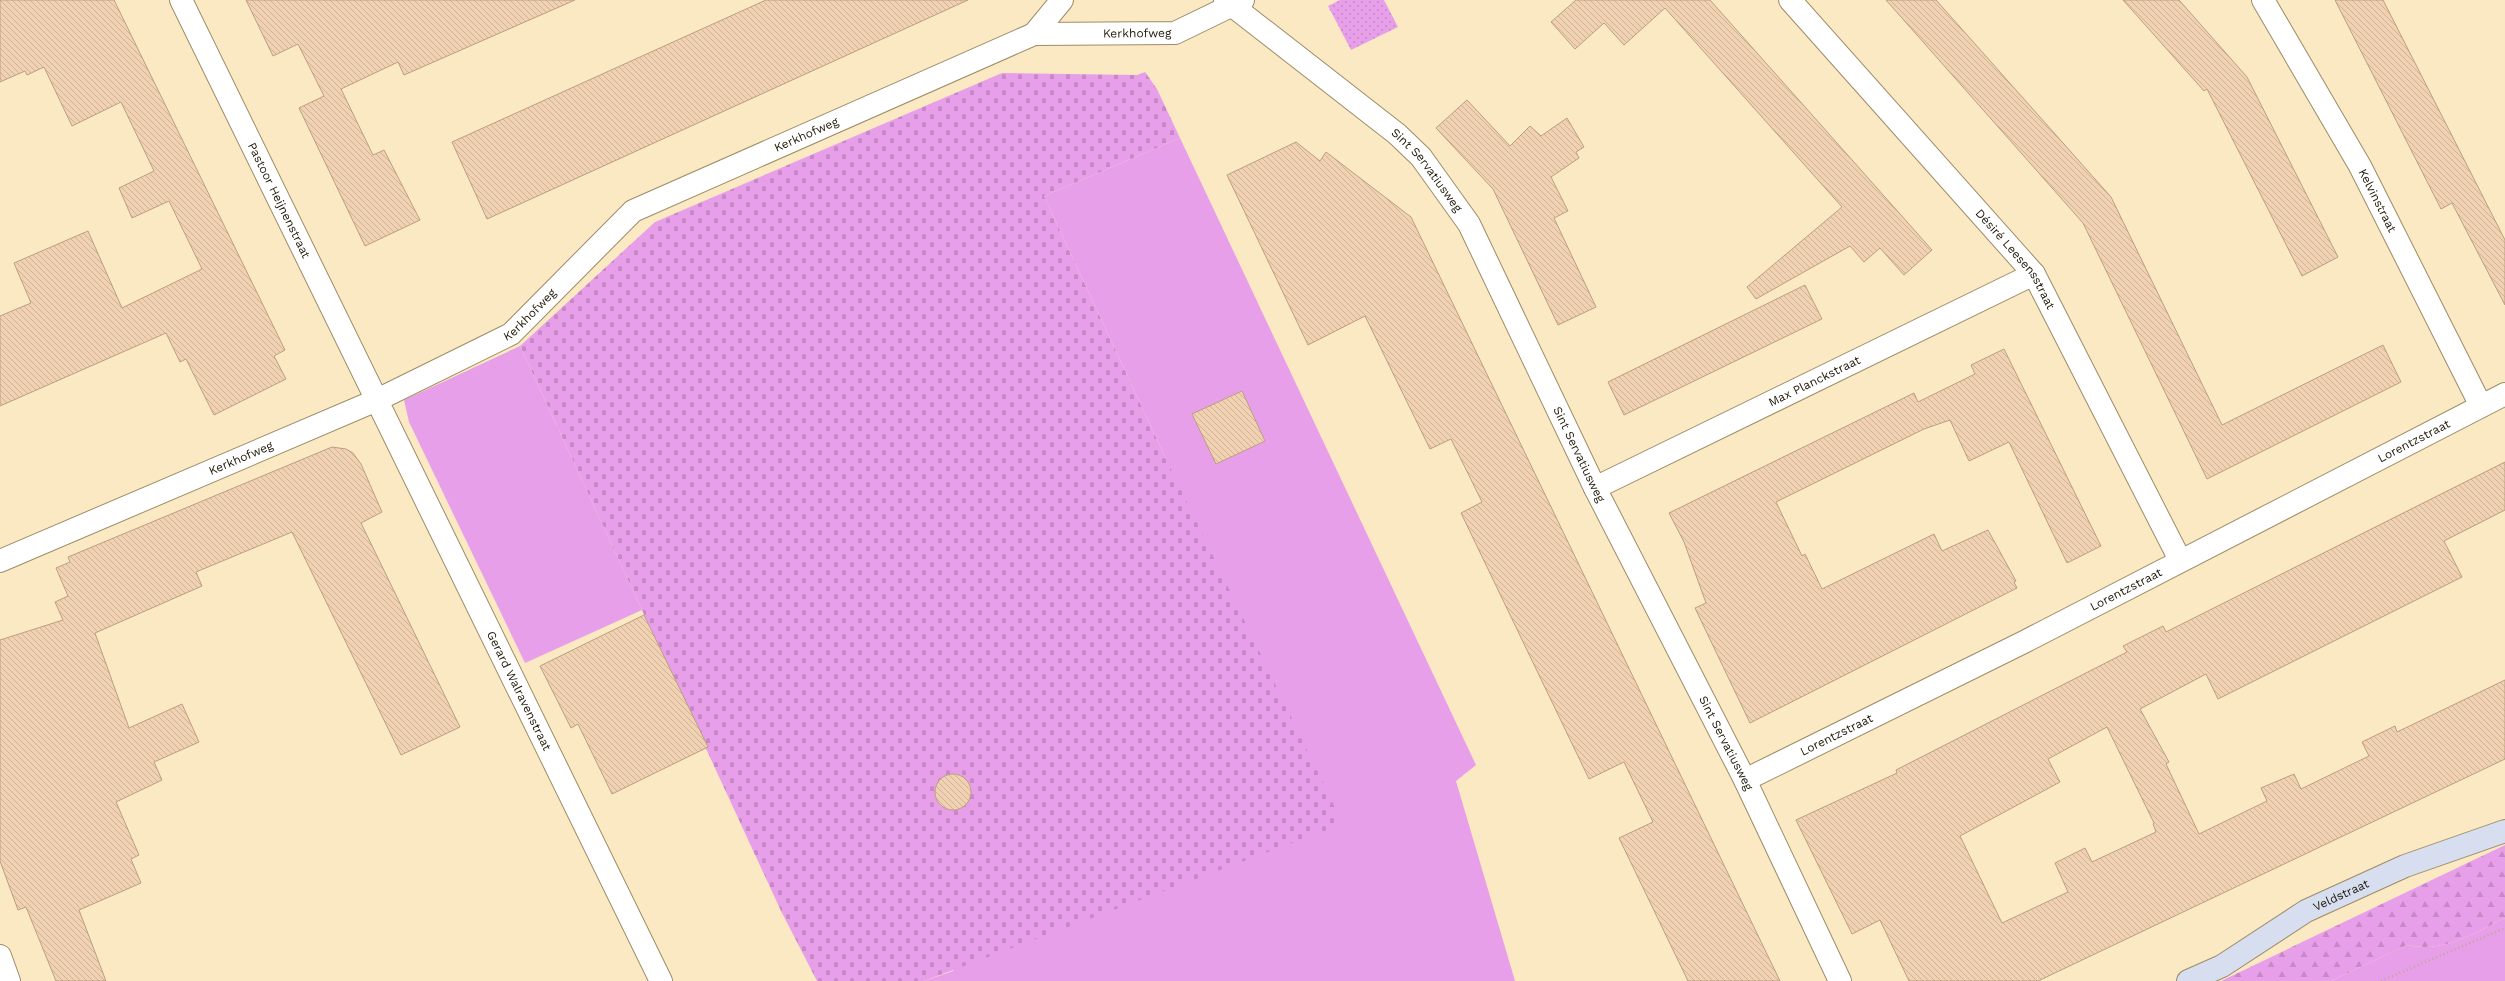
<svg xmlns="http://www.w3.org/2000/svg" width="2505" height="981" font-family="'Work Sans',sans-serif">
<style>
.grass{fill:#e89fe9}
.forest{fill:url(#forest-firs)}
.cemetery{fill:url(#cemetery-stones)}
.park{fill:url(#park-dots)}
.building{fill:url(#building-back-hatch);stroke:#bc9e81;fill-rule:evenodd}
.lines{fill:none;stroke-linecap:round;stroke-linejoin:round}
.street-casing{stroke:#9c8c68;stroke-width:24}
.secondary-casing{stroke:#9c8c68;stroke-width:24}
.path{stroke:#b7a98b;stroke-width:2.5;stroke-dasharray:1 3;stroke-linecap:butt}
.street{stroke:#fff;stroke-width:22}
.secondary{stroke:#d6def0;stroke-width:22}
.labels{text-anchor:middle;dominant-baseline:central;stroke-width:3;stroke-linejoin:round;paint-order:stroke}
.street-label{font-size:12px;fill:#201a0c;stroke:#fbe9c3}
</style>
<defs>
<pattern id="forest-firs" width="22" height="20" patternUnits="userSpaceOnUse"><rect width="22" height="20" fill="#e89fe9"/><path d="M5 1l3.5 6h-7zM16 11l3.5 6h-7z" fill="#c788c7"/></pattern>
<pattern id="cemetery-stones" width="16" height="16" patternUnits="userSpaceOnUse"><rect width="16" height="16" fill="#e89fe9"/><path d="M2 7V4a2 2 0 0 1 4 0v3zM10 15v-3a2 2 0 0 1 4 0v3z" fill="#c788c7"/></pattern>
<pattern id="park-dots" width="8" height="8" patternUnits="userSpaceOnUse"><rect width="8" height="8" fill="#e89fe9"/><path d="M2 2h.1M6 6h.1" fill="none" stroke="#c788c7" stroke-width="1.8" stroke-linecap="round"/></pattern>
<pattern id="building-back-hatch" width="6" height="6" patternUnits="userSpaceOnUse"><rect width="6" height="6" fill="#f0d1b2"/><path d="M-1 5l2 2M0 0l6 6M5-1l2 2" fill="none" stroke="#ceb398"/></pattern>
</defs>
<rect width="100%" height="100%" fill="#fbe9c3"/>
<g class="grass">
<polygon points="1180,138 1476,765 1456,781 1515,981 924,981 953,971 1166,459 1044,196"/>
<polygon points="520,346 642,610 525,663 409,422 404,400"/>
<path d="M 2505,918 L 2505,981 L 2331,981 L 2407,945 C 2445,953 2472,934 2505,918 Z"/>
</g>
<path class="forest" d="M 2505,845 L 2505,918 C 2472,934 2445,953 2407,945 L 2331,981 L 2221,981 Z"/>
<polygon class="cemetery" points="1145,72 1157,89 1180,138 1044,196 1166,459 1343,824 924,981 817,981 781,911 520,346 655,222 1002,73 1137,75"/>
<polygon class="park" points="1340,0 1384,0 1398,27 1351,50 1328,6"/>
<g class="building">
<polygon points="0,0 114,0 285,350 274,356 286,379 214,415 186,359 180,362 166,333 0,406 0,316 31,303 14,263 88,231 122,308 202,269 169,201 132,218 119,188 154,171 121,102 72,126 44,67 27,75 25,71 0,82"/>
<polygon points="246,0 575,0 404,75 398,62 341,89 373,155 384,150 420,220 365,246 299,108 324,96 298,44 273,56"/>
<polygon points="766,0 968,0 487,219 452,142"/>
<polygon points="1576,0 1710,0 1932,250 1904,275 1880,248 1864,262 1850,246 1756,299 1747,287 1842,207 1665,8 1624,45 1604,23 1575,49 1551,22"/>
<polygon points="1886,0 1936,0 2111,197 2222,425 2383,345 2401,382 2207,479 2083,223"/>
<polygon points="2123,0 2179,0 2247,77 2338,257 2302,276 2207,89 2204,91"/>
<polygon points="2335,0 2383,0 2505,240 2505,305 2452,203 2441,209"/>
<polygon points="1467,100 1510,146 1530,126 1541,136 1567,118 1584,147 1576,152 1579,158 1551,177 1568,211 1554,218 1596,307 1558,325 1493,189 1436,128"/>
<polygon points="1296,142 1320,161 1326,152 1411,217 1780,981 1688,981 1619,838 1653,822 1624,762 1589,779 1461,513 1482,502 1451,439 1430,449 1365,316 1308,345 1227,175"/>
<polygon points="1805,285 1822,319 1624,415 1608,382"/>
<polygon points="2004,349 2101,546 2067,563 2009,442 1969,461 1950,420 1924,429 1776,502 1802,556 1805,554 1822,589 1934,534 1942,551 1988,530 2016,581 2014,582 2017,588 1750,723 1695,608 1706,603 1684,542 1669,513 1914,393 1918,402 1975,374 1971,365"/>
<polygon points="1242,391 1265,441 1216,464 1192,414"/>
<polygon points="332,447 346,449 353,453 361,464 382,512 361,523 460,727 401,755 292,532 196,572 202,586 95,633 129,728 182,704 199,742 154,762 162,780 116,802 139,855 131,859 141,883 79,910 106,981 56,981 26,907 18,910 0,861 0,640 63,620 55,602 68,596 56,568 70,562 68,557"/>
<path d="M 2505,462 L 2505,510 L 2444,541 L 2462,577 L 2218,699 L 2206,674 L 2140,709 L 2169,762 L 2166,764 L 2199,834 L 2267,801 L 2261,788 L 2294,774 L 2301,789 L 2369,756 L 2362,742 L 2395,726 L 2397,732 L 2505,680 L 2505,759 L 2038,981 L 1909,981 L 1880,920 L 1852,934 L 1796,820 L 1897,773 L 1896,770 L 2127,652 L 2123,646 L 2163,626 L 2166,632 ZM 2107,727 L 2154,823 L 2153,824 L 2156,832 L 2092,862 L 2085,848 L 2055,863 L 2068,892 L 2002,923 L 1960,836 L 2060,782 L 2048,759 Z"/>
<polygon points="644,615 708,747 612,794 578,724 571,728 540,666"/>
<circle cx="953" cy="792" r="18"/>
</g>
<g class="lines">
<g class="street-casing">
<g id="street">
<path id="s1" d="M 181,0 L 661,981"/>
<path id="s2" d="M 1225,0 L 1397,134 L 1421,157 L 1469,224 L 1595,488 L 1745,780 L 1840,981"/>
<path id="s3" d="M 1790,0 L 2034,274 L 2180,560"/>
<path id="s4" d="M 2263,0 L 2360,166 L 2481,406"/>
<polyline points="1034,34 1062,0"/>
<path id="s5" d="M 1595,488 L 2034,274"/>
<path id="s6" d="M 0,561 L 377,400 L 511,334 L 633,211 L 1034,34 L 1175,33 L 1243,0"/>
<path id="s7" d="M 1745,780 L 2024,642 L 2505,394"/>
<polyline points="0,956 9,981"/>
</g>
</g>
<g class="secondary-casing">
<g id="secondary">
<path id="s8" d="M 2188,981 L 2222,966 L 2306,911 L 2405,866 L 2505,831"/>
</g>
</g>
<polyline class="path" points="2381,981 2505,928"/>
<use href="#street" class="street"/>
<use href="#secondary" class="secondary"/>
</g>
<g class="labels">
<g class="street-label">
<text stroke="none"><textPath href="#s6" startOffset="1274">Kerkhofweg</textPath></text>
<text stroke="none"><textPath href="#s6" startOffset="922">Kerkhofweg</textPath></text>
<text stroke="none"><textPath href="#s2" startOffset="265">Sint Servatiusweg</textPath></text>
<text stroke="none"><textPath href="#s1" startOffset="223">Pastoor Heijnenstraat</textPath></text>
<text stroke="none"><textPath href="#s4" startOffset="231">Kelvinstraat</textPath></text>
<text stroke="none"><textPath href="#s3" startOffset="344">Désiré Leesensstraat</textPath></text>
<text stroke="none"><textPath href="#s6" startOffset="586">Kerkhofweg</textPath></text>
<text stroke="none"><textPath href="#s5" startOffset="244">Max Planckstraat</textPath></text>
<text stroke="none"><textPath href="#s7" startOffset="750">Lorentzstraat</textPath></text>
<text stroke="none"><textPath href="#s2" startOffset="589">Sint Servatiusweg</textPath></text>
<text stroke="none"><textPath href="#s6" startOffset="262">Kerkhofweg</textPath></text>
<text stroke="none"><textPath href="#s7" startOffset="426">Lorentzstraat</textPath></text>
<text stroke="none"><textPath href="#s1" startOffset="769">Gerard Walravenstraat</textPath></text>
<text stroke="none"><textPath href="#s7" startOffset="102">Lorentzstraat</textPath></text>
<text stroke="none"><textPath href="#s2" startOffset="913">Sint Servatiusweg</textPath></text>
<text stroke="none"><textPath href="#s8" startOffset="176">Veldstraat</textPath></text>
</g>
</g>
</svg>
